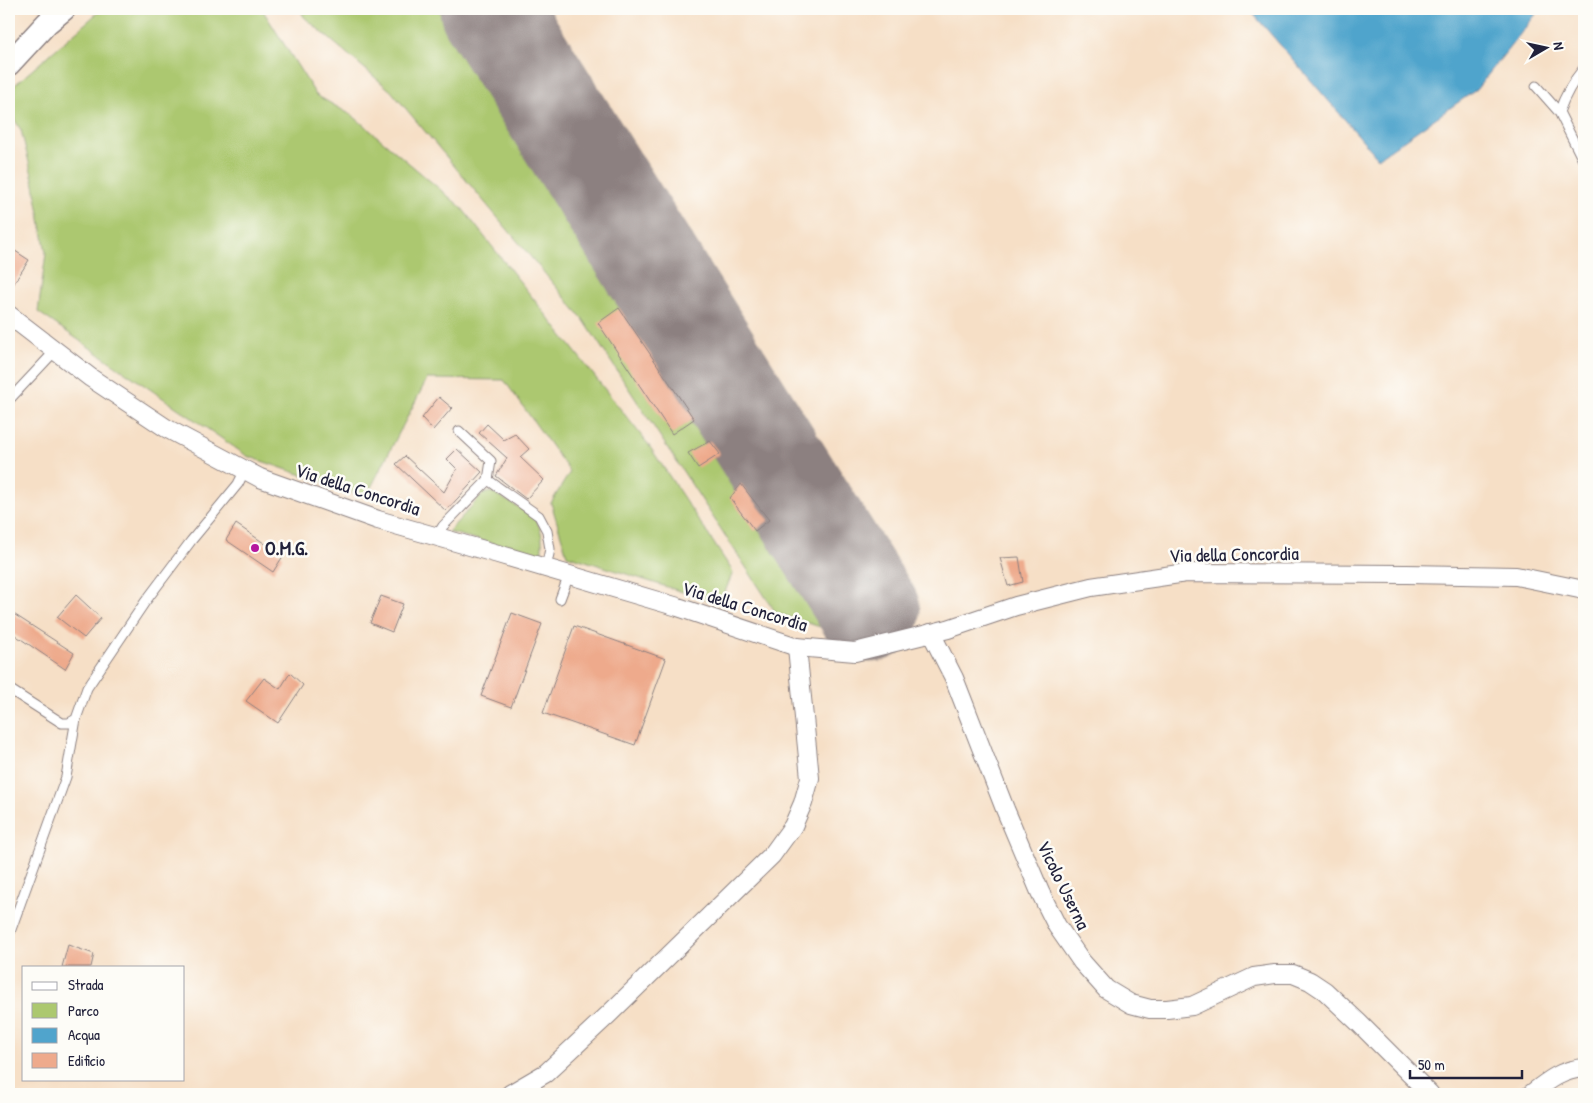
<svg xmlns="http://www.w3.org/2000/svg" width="1593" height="1103" font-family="'Patrick Hand',sans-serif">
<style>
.green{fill:#acc86f;stroke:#677555}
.water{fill:#50a4cc;stroke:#396384}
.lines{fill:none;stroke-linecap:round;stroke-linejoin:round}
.runway{stroke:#8c8080;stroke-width:101}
.building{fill:#eeaa8c}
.service-casing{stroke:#8c8080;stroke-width:11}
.minor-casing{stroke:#8c8080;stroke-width:20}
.tertiary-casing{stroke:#8c8080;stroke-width:25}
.service{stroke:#fff;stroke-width:9}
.minor{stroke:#fff;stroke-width:18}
.tertiary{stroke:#fff;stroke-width:22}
.poi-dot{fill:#b5179e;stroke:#fdfcf7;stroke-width:2}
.labels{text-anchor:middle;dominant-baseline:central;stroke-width:5;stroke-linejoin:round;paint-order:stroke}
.street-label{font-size:19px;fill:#22223b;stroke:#fdfcf7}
.poi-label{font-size:19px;font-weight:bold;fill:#22223b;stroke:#fdfcf7;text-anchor:start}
</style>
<rect width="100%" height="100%" fill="#fdfcf7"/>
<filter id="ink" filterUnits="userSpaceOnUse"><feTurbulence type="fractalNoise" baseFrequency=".02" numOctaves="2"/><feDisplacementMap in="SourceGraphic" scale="10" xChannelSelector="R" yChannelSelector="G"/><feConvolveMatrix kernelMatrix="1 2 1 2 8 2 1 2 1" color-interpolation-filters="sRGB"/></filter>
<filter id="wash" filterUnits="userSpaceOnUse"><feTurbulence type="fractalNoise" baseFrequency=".0096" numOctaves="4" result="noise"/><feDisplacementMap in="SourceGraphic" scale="20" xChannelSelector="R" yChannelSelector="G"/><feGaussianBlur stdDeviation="1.12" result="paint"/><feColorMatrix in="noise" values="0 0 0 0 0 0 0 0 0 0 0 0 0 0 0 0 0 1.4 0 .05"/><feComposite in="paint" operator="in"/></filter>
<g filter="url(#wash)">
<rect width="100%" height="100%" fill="#f6dfc6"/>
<g class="green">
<polygon points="102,9 262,9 316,95 353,116 461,207 648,444 733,572 720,604 567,555 551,503 570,472 504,380 427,379 366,497 247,456 38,312 46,253 33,179 21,130 9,111 9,90"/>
<polygon points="300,9 523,9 908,618 852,637 776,613 583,319 391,91 304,17"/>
<path d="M 491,492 C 499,496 530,513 535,519 C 543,529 543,544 541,556 L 448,532 L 483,494 Z"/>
</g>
<polygon class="water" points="1249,9 1540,9 1476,90 1378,158"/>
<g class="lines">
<polyline class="runway" points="490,9 870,612"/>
</g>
<g id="blocks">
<g class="building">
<polygon points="9,247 29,260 9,291"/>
<polygon points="619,308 694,419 672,434 598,323"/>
<polygon points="439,397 452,408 433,430 422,418"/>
<polygon points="487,424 504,440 515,434 529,449 520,457 544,480 526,499 496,476 507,458 479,433"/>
<polygon points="710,441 720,454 698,468 688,453"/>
<polygon points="457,449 482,472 446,511 396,464 405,456 444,492 457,469 447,459"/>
<polygon points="741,484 769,520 755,531 730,498"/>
<polygon points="236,524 283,556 273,572 226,540"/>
<polygon points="1019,557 1023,582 1008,586 1000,558"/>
<polygon points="76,595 101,618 84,638 57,617"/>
<polygon points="381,596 403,604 392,632 370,623"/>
<polygon points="9,611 74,653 65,669 9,631"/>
<polygon points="512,613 542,624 511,707 481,696"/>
<polygon points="574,626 666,659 635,745 543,713"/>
<polygon points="290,673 303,685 278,723 246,701 264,678 280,689"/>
<polygon points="68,945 94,954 91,967 62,967"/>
</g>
</g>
</g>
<g filter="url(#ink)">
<use href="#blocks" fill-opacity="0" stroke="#8c8080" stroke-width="1"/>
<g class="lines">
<g class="service-casing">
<g id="service">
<path d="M 1584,68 C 1573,81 1565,95 1559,112 L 1584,162"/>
<polyline points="1536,86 1559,112"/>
<polyline points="9,400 55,351"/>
<polyline points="459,431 491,461 488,480 539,516 547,531 550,549 546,568"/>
<polyline points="436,537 443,526 488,480"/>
<polyline points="560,599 569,575"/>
<polyline points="9,689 62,723 69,723 76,719 87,688 145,602 191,541 238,484 245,470"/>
<polyline points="9,935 66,777 76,719"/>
</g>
</g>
<g class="minor-casing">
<g id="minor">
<polyline points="9,315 91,378 166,428 260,478 378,520 498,554 678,607 797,647 855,652 948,629 1016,606 1091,587 1186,573 1407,574 1516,576 1584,590"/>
<polyline points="931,633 954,678 1005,809 1040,892 1057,926 1082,962 1106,989 1131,1004 1150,1009 1167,1009 1192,1006 1254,977 1275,974 1293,974 1310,981 1325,991 1359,1023 1430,1094"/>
<polyline points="510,1094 546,1073 608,1015 772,855 793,826 803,803 810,778 797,647"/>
<path d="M 1531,1094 C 1549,1080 1561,1070 1584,1068"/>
</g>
</g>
<g class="tertiary-casing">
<polyline id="tertiary" points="9,64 47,23 64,9"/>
</g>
<use href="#service" class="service"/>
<use href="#minor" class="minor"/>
<use href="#tertiary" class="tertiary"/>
</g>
</g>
<circle class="poi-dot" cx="255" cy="548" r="5"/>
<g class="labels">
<g class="street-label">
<text transform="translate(358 489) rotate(18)">Via della Concordia</text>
<text transform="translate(1234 554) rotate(-1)">Via della Concordia</text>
<text transform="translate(745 606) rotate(17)">Via della Concordia</text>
<text transform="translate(1064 885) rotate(64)">Vicolo Userna</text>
</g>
<g class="poi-label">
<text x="265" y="548">O.M.G.</text>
</g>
</g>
<rect width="1593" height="1103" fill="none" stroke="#fdfcf7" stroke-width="30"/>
<rect x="22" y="966" width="162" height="115" fill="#fdfcf7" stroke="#a5a5ac"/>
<rect x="32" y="982" width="25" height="8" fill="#ffffff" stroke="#a5a5ac"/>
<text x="68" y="990" font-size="15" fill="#22223b">Strada</text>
<rect x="32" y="1003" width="25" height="15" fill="#acc86f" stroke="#a5a5ac"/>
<text x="68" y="1016" font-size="15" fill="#22223b">Parco</text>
<rect x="32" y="1028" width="25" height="15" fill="#50a4cc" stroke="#a5a5ac"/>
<text x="68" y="1040" font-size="15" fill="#22223b">Acqua</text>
<rect x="32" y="1053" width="25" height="15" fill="#eeaa8c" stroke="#a5a5ac"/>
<text x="68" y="1066" font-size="15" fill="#22223b">Edificio</text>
<g transform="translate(1546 48) rotate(81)" stroke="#fdfcf7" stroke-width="4" paint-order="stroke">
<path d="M0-4L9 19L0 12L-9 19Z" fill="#22223b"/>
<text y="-8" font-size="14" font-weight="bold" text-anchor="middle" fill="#22223b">N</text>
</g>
<path d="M1410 1070v8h112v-8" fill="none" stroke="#22223b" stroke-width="2.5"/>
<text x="1418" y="1070" font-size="15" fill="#22223b" stroke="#fdfcf7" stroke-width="4" paint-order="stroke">50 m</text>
</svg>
